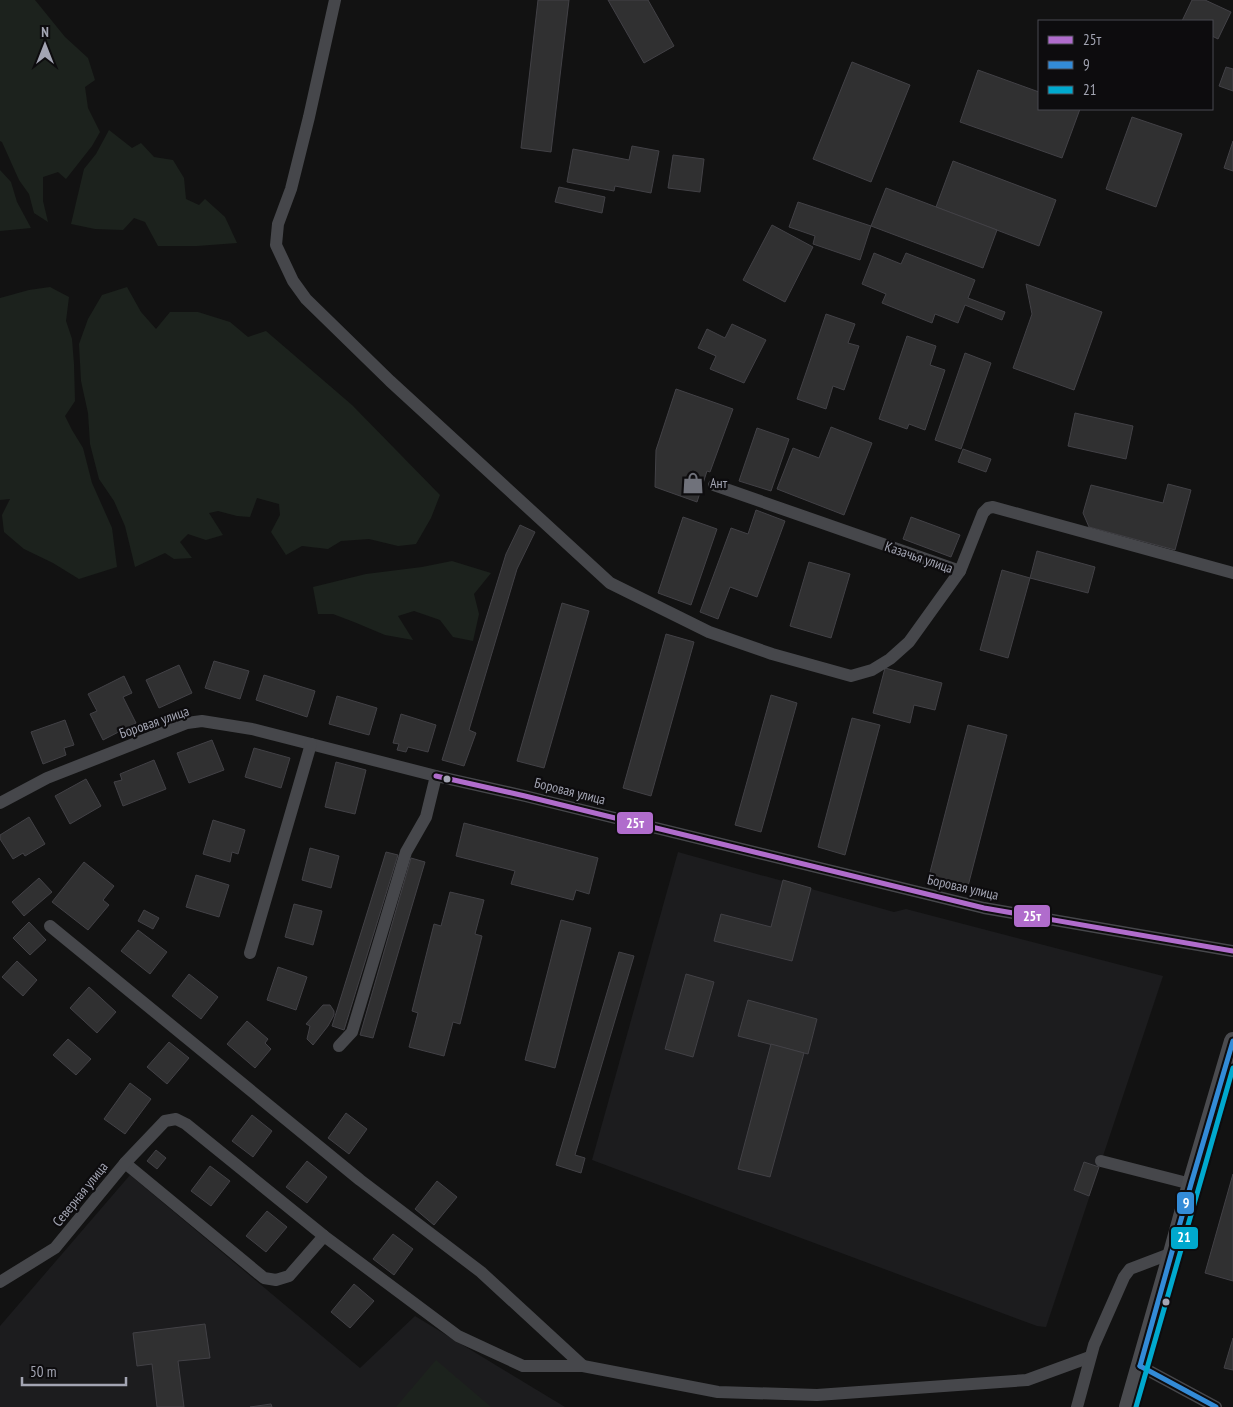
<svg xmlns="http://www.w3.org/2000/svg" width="1233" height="1407" font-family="'PT Sans Narrow',sans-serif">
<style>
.built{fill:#1c1c1e}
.green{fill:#1c221d}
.building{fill:#303031;stroke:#424146}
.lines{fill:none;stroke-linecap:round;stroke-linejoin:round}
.street{stroke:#46474b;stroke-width:12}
.secondary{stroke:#4a4b4f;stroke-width:18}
.bus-1-casing{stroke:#0d0c0e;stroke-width:9}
.bus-2-casing{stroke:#0d0c0e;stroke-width:9}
.bus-3-casing{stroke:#0d0c0e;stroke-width:9}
.bus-1{stroke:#b06ccc;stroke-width:5}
.bus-2{stroke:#338bd7;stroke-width:5}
.bus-3{stroke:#00a9ce;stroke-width:5}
.bus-dot{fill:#a3a5b3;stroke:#0d0c0e;stroke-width:2}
.labels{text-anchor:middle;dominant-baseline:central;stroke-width:4.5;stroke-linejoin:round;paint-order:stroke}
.poi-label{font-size:14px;fill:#a3a5b3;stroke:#0d0c0e;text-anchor:start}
.street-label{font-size:14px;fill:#a3a5b3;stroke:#0d0c0e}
.line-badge{stroke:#0d0c0e;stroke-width:2}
.badge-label{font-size:14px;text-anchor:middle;font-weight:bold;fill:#fff}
</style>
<rect width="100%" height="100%" fill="#121212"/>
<g class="built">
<polygon points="678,852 894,912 906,909 1163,976 1046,1327 1037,1326 592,1160"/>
<polygon points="130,1175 360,1368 415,1316 565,1407 0,1407 0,1326"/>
</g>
<g class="green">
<polygon points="0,0 35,0 65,37 88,58 95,80 85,87 88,108 100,132 92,146 66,179 58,172 43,177 43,201 48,222 34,213 29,194 19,180 2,142 0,141"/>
<polygon points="109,130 132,148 141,143 154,157 173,160 184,178 186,199 199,205 205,199 225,217 237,243 197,246 158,246 145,222 134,218 123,230 95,229 71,224 84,169 96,154"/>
<polygon points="0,170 11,182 17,202 31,228 0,231"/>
<polygon points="50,287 69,297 66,321 72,339 74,364 75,401 65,416 72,430 83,448 92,483 112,528 117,567 79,579 53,563 24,549 4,532 2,515 10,499 0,500 0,298 29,290"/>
<polygon points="127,287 141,312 156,329 170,312 198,312 230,322 248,337 266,331 352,405 440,495 431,518 416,544 398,546 369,539 341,541 328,549 302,546 286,555 271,532 280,515 279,504 257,498 250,517 237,516 218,511 209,513 223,535 206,540 188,534 180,542 192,558 174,559 165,553 135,567 125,526 114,501 99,479 90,444 88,413 81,381 79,344 88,319 102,295"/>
<polygon points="452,561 491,573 474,594 479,614 473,641 453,637 440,620 414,611 398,616 413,640 385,635 354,622 333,614 318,614 313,587 366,574 422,567"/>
<polygon points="436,1360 491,1407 396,1407"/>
</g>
<g class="building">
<polygon points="538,0 569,0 551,152 521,148"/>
<polygon points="608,0 648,0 674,46 644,63"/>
<polygon points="1192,0 1205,0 1231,12 1218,39 1212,36 1212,21 1182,21"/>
<polygon points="852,62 910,85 871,182 813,159"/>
<polygon points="1226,67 1233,69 1233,91 1219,86"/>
<polygon points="978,70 1039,92 1039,109 1080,109 1062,158 960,122"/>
<polygon points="1132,117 1182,134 1156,207 1106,189"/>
<polygon points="1233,141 1233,171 1224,168"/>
<polygon points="632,146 659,151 651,193 615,186 614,191 567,182 573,149 629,160"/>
<polygon points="673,155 704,159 700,192 668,188"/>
<polygon points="953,161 1056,200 1039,246 936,207"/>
<polygon points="559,187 605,197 602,213 555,202"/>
<polygon points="886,188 997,230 983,268 871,226"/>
<polygon points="798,202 871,226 860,260 813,244 815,236 789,227"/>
<polygon points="772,225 813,247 785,302 743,280"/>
<polygon points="874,253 901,264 906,253 975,280 968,298 1005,312 1002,320 965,305 958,323 935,314 932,323 882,303 886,294 862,284"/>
<polygon points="1026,284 1102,312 1074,390 1013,368 1032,314"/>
<polygon points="826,314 855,324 848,343 859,346 844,390 833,386 826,409 797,399"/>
<polygon points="732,324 766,340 744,383 710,369 716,356 698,348 707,329 725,338"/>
<polygon points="907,336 936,346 930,365 945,370 925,430 909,424 907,429 879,419"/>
<polygon points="965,353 991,363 961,449 935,440"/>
<polygon points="676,389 733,409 710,472 707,471 697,502 655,487 656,450"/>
<polygon points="1075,413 1133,426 1126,459 1068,446"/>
<polygon points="831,427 872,443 844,515 777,489 793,448 819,458"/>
<polygon points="757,428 789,439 771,491 739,481"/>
<polygon points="963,449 991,459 986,472 958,462"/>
<polygon points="1168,484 1191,490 1175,550 1089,527 1083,513 1091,485 1163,503"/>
<polygon points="756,510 785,521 757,597 730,587 718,619 700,612 731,528 748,534"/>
<polygon points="683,517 717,529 691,605 658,593"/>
<polygon points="911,517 960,535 951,557 903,539"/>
<polygon points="520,525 535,532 517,569 469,730 476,733 464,766 442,760 506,554"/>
<polygon points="1037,551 1095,567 1088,593 1030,578"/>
<polygon points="809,562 850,574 831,638 790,626"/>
<polygon points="1002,570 1030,578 1008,658 980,650"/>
<polygon points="562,603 589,611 544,768 517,761"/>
<polygon points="666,634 694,642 651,796 623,788"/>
<polygon points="214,661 249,671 240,699 205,688"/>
<polygon points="179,665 192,693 159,708 146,680"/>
<polygon points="885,668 942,683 935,710 914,705 910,723 873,713"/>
<polygon points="264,675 315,691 307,717 256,700"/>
<polygon points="124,676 132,693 123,697 136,723 103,740 90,714 97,711 88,694"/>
<polygon points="771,695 797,703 761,832 735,825"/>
<polygon points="337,696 377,708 369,735 329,724"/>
<polygon points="401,714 436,725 428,752 408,747 406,752 397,750 399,744 393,743"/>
<polygon points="852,718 880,725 845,855 818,847"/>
<polygon points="65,720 74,745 64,748 66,755 43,764 31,732"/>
<polygon points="968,725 1007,735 967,890 928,880"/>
<polygon points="212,740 224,770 189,783 177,753"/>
<polygon points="254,748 290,758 281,788 245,777"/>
<polygon points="154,760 166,789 123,806 114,782 122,780 120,774"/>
<polygon points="336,762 366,770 355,814 325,807"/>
<polygon points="86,779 101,806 70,824 55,796"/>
<polygon points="29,817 45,844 25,856 23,853 13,859 0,839 0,835"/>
<polygon points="213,820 245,830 238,854 232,852 230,862 203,854"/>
<polygon points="464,823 598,858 589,894 576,890 573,900 511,884 515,871 456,856"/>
<polygon points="310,848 339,856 331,888 302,880"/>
<polygon points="386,852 398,855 344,1030 332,1026"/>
<polygon points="411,858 425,862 373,1038 360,1035"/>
<polygon points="84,862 114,886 103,900 109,905 88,930 52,902"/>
<polygon points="196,875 229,885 219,917 186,907"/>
<polygon points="39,878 52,892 24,916 12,902"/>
<polygon points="783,880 811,888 792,961 714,941 721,914 771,927"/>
<polygon points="450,892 484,900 475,934 482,936 460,1024 453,1022 444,1056 409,1047 418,1013 412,1011 434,924 441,926"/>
<polygon points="294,904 322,911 313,945 285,937"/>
<polygon points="144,910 159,918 153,929 138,921"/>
<polygon points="561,920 591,928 555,1068 525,1060"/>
<polygon points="29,922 46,940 30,955 13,938"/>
<polygon points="138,930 167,952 150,974 121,951"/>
<polygon points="619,952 634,956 575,1155 585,1158 581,1173 556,1165"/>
<polygon points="17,961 37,980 23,996 2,977"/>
<polygon points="278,967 307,977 296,1010 267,1000"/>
<polygon points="189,974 218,997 201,1019 172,996"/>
<polygon points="686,974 714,982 693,1057 665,1049"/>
<polygon points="89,987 116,1012 97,1033 70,1008"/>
<polygon points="748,1000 817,1019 808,1054 738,1036"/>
<polygon points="323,1005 330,1005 334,1011 334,1015 328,1026 313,1045 307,1039 310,1026 306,1024"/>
<polygon points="247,1021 268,1039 265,1043 271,1049 255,1068 227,1044"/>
<polygon points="68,1039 91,1059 76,1075 53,1055"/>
<polygon points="169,1042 189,1058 167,1084 147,1067"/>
<polygon points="771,1044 804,1053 770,1177 738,1169"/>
<polygon points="130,1083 151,1099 125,1134 104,1119"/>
<polygon points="346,1113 367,1129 349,1154 328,1138"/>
<polygon points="252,1115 272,1131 253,1157 232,1141"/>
<polygon points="156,1150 166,1158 157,1169 147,1161"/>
<polygon points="307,1161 327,1177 307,1203 286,1187"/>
<polygon points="1084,1162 1099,1167 1089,1196 1074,1190"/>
<polygon points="210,1166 230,1181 211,1206 191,1191"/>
<polygon points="1233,1174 1233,1281 1205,1273"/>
<polygon points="437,1181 457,1197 434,1225 415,1209"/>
<polygon points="267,1211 287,1227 266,1252 246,1236"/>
<polygon points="393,1234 413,1249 394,1275 373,1259"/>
<polygon points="354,1284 374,1301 350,1328 331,1312"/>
<polygon points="205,1324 210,1358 178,1361 184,1407 157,1407 152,1364 137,1366 133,1333"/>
<polygon points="1233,1338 1233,1370 1224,1368"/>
<polygon points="271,1404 272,1407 250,1407"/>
</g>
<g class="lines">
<g class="street">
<polyline points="335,0 309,117 291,189 278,224 276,245 293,281 306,299 390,381 610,583 709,632 772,654 851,676 872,670 890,659 909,642 960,571"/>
<polyline points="714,485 960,571 983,513 988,508 993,507 1233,573"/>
<polyline points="0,803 47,778 187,723 202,721 252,729 436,776 525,796 984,908 1233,951"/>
<polyline points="50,926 360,1180 481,1272 583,1366"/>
<polyline points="250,953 311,744"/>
<polyline points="339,1046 352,1032 406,852 426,817 436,776"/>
<polyline points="1101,1161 1191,1184"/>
<polyline points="125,1163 264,1278 276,1280 289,1276 324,1236"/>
<polyline points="0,1282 55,1248 125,1163 165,1121 176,1119 186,1124 324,1236 458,1336 523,1366 583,1366 718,1392 817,1395 1027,1380 1090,1357"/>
<polyline points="1140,1366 1216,1407"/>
<polyline points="1077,1407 1094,1345 1124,1277 1130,1269 1172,1253"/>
</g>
<polyline class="secondary" points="1128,1407 1172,1253 1191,1184 1233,1041"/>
<g class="bus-1-casing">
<polyline id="bus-1" points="436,776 525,796 984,908 1233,951"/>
</g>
<g class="bus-2-casing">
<g id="bus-2">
<polyline points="1140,1366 1191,1184 1233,1041"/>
<polyline points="1140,1366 1216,1407"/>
</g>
</g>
<g class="bus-3-casing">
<polyline id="bus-3" points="1136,1407 1233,1068"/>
</g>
<use href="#bus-1" class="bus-1"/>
<use href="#bus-2" class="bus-2"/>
<use href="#bus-3" class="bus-3"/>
</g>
<defs>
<g id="shop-bare" transform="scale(1.725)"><path d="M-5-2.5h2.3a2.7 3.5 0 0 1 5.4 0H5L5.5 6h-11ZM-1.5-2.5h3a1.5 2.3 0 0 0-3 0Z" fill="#70727b" stroke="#0d0c0e" stroke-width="2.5" paint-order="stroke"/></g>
</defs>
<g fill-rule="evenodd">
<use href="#shop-bare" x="693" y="483"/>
</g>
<g class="bus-dot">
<circle cx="447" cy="779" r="4.5"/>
<circle cx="1166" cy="1302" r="4.5"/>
</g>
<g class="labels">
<g class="poi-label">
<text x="710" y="483">Ант</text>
</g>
<g class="street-label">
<text transform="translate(919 557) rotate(19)">Казачья улица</text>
<text transform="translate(154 722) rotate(-19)">Боровая улица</text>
<text transform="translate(570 791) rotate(14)">Боровая улица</text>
<text transform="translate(963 887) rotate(13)">Боровая улица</text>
<text transform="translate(80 1194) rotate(-51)">Северная улица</text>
</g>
</g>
<g class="line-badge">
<rect x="616" y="811" width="38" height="24" rx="5" fill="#b06ccc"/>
<rect x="1013" y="904" width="38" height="24" rx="5" fill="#b06ccc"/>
<rect x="1176" y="1191" width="19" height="24" rx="5" fill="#338bd7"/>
<rect x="1170" y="1226" width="29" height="24" rx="5" fill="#00a9ce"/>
</g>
<g class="badge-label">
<text x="635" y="828">25т</text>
<text x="1032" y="921">25т</text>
<text x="1186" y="1208">9</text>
<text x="1184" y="1242">21</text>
</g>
<rect x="1038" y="20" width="175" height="90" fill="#0d0c0e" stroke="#494950"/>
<rect x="1048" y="36" width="25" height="8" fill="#b06ccc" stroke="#494950"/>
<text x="1083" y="45" font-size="15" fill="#a3a5b3">25т</text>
<rect x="1048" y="61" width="25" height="8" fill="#338bd7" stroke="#494950"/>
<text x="1083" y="70" font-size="15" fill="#a3a5b3">9</text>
<rect x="1048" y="86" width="25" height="8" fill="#00a9ce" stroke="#494950"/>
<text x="1083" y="95" font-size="15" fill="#a3a5b3">21</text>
<g transform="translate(45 45)" stroke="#0d0c0e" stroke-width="4" paint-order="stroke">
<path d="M0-4L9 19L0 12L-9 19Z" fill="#a3a5b3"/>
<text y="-8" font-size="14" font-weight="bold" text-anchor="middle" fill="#a3a5b3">N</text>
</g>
<path d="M22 1377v8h104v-8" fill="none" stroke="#a3a5b3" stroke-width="2.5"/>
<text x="30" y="1377" font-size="15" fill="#a3a5b3" stroke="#0d0c0e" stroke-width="4" paint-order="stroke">50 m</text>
</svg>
